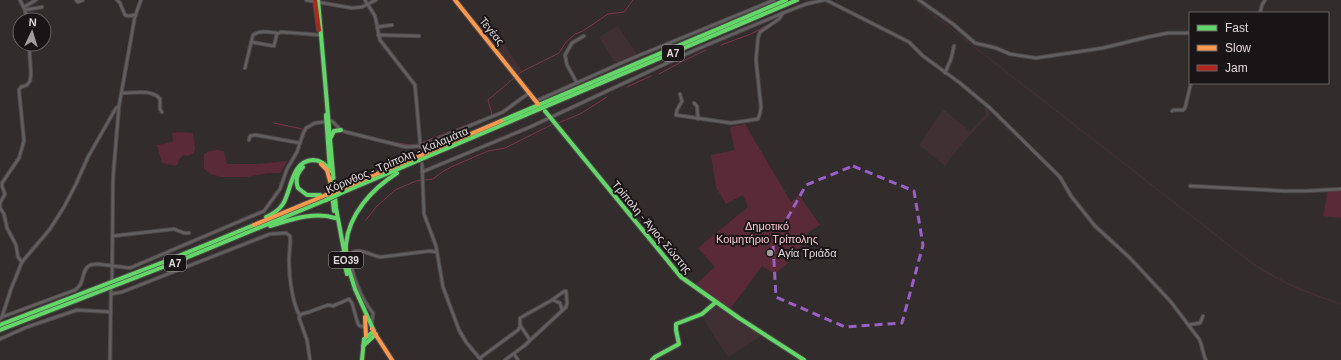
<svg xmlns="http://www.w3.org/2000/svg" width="1341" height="360" font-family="Arial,sans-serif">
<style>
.built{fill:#402f33}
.green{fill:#5a2a38}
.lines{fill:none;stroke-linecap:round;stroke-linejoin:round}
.stream{stroke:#7e354c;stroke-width:1}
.street-casing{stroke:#4d4849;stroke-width:4.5}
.fast-casing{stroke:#4d4849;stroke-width:6}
.slow-casing{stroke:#4d4849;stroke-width:6}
.jam-casing{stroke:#4d4849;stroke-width:6}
.street{stroke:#635e5f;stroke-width:2.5}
.fast{stroke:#63d668;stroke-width:4}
.slow{stroke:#ff974d;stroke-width:4}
.jam{stroke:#b3261e;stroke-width:4}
.fast-bridge-casing{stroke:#4d4849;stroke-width:6;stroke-linecap:butt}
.slow-bridge-casing{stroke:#4d4849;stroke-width:6;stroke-linecap:butt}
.fast-bridge{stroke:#63d668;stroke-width:4.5}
.slow-bridge{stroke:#ff974d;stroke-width:4.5}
.marked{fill:none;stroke:#9960c7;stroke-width:3;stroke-dasharray:8 5;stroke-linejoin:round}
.poi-dot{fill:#a39c9d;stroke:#191415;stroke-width:1.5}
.labels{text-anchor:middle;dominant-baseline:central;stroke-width:4;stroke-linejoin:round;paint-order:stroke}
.shield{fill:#191415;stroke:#a49d9e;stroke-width:1}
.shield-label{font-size:10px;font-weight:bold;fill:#e0d8d9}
.street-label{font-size:11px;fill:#e0d8d9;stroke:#191415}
.park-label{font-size:11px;fill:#fac9d4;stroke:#191415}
.poi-label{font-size:11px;fill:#e0d8d9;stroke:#191415;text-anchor:start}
</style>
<rect width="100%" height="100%" fill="#322c2d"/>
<g class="built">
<polygon points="913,0 915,0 1253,263 1284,281 1317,295 1341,303 1341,305 1299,290 1267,274 1252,264"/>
<polygon points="489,19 522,71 516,75 479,26"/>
<polygon points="618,26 637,54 615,63 599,37"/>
<polygon points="985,107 991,113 961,145 945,166 919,145 943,109 970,131 985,115"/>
<polygon points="716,305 762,336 728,357 708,327 703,316"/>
</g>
<g class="green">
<polygon points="745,124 791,202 799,195 820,225 807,233 811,239 784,259 788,263 775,274 762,266 729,310 693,287 715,267 698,248 748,207 743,195 726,204 716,187 711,155 735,150 730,130 731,127"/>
<polygon points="178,132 193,133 195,148 194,153 188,156 183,155 179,159 178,164 175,166 162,163 157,145 164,144 173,141 172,133"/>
<polygon points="218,150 224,151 227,164 258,164 287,161 281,172 279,173 268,173 247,177 221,177 211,174 204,169 204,154 209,151"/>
<polygon points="1328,190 1341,190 1341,218 1323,216"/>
</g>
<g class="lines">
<g class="stream">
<polyline points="721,45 751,34 766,26"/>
<polyline points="659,74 683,61 706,50"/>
<polyline points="517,75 523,71 559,53 566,42 575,34 583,31 608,14 624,12 633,0"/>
<polyline points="627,87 651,76"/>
<polyline points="490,116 492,114 488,100 515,77"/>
<polyline points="274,123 302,129"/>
<polyline points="556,124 580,114 607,97"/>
<polyline points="392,142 410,145 418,144"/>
<polyline points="421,143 482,119"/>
<polyline points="366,220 376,207 395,190 416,181 433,179 442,172 451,167 488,151 505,148 553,124"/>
</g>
<g class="street-casing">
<g id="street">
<polyline points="20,0 25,10 27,20"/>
<polyline points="76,0 78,2 83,0"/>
<polyline points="117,0 120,3 125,15 128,16 136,15"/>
<polyline points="306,0 352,8 362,7 376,0"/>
<polyline points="365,0 375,16 380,40 415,85 421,153"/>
<path d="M 826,0 L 909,42 L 923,56 L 960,83 L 990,108 L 1060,177 L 1071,196 L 1095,226 L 1130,258 L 1171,302 L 1199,339 C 1203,346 1202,353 1206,360"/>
<polyline points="919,0 953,24 975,43 996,48 1010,54 1036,58 1103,48 1148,37 1168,33 1190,33"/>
<polyline points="24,7 36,0"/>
<polyline points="25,10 42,7"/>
<polyline points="1260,13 1262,5 1265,0"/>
<polyline points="377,27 392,25"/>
<polyline points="378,35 419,36"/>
<polyline points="251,42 274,46 277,34 281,32 320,35"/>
<path d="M 245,68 L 253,35 C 260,30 269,32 277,33"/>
<polyline points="945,73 951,59 954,46"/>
<polyline points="577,83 567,65 565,55 572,43 584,36"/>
<path d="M 122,93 C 134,93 152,89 160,99 L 160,109 L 162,112"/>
<polyline points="680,94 682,101 677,110 676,115 731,123 758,119 760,113 761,107 756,60 758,38 760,32 779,19 783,13"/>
<polyline points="536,101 628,60 774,0"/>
<polyline points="694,103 697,106 698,119"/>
<polyline points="1172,111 1174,110 1183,110 1185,108 1191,83"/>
<polyline points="249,140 250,136 256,135 300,143"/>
<polyline points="422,164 424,214 436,246 443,287 459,330 466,342 481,360"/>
<polyline points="422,172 530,127 695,50 783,13 806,4 824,0"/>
<polyline points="1190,186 1284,191 1306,191 1341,189"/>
<polyline points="113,236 174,229 184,233 189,233"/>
<polyline points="22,262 18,257 16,245 7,228 4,214 0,208 0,203 5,194 2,186 2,183 19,158 24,141 19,90 21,87 27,85 30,81 31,74 29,44"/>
<polyline points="112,280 113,178 119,106 135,16 141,0"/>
<path d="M 111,294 L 122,292 L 270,234 L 286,233 L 290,236 C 291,244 289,252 289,261 C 289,276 292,303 300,316"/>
<polyline points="553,300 560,303 562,310"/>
<path d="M 2,317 L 75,290 C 86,283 80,271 90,265 L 97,264 L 130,268 L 264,211 L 280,189 L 287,169 L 297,152 L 303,134 L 306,128 L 315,123 L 332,121 L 341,130 L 346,132 L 406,147 L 421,146 L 503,112 L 529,93"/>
<polyline points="0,319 2,317 11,289 22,262 50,229 64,207 76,184 88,157 116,108 119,106"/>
<path d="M 372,323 L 373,313 C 364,303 345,265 353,252 C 362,248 371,256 381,257 L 430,251 L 436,252"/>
<polyline points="520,325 530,340"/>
<polyline points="1188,325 1200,323 1203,316"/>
<polyline points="0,339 27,327 77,310 111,312"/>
<polyline points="514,354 518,360"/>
<polyline points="480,358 518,330 520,327 520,318 552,300 563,292 566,291 567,303 566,307 524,346 505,360"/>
<polyline points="110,360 111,290"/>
<polyline points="310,360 307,340 299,318 300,315 302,314 309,312 328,305 333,306 349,299 352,303 358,324 360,326 366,327"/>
</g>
</g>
<g class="fast-casing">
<g id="fast">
<polyline points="318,0 336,208 345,256"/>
<polyline points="545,111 681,277 739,318 804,360"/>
<polyline points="326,115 330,170"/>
<polyline points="501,121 786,0"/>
<polyline points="331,137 334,131 341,130"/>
<path d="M 303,167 C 297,174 295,179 298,188 L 307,195 L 320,195"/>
<polyline points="330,178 334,211"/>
<polyline points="339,194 797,0"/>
<path d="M 266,217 C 273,214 279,210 283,204 C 292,189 291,161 313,160 C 322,160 328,166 333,173"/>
<path d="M 270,226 C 290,220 315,211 335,218"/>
<polyline points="342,253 347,274"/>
<polyline points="349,270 355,289 374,331"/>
<path d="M 349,272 C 348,263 345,253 346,244 C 349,214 372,189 397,173"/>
<polyline points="0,325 174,258 254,225"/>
<polyline points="0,330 176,262 326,200"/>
<polyline points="363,346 376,334"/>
<polyline points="362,360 364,339 374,331"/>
<polyline points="652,360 655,357 679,344 676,330 676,324 702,314 716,302"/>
</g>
</g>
<g class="slow-casing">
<g id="slow">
<polyline points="455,0 538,104"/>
<polyline points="321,164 327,170 330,181"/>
<polyline points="339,190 501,121"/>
<polyline points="254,225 326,195"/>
<polyline points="365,317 366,336"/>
<polyline points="372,329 392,360"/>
</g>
</g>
<g class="jam-casing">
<polyline id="jam" points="315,0 319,30"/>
</g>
<use href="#street" class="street"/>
<use href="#fast" class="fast"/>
<use href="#slow" class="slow"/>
<use href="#jam" class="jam"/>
<g class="fast-bridge-casing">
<polyline id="fast-bridge" points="326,200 339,194"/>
</g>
<g class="slow-bridge-casing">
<polyline id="slow-bridge" points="326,195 339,190"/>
</g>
<use href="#fast-bridge" class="fast-bridge"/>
<use href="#slow-bridge" class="slow-bridge"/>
</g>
<path class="marked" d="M 853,166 L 914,191 L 923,245 L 902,323 L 845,327 L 776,297 L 773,244 L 806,185 Z"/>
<circle class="poi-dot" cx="770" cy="253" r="4"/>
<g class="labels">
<g class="shield">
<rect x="662" y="45" width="22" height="16" rx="3"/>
<rect x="329" y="252" width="34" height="16" rx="3"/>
<rect x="164" y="255" width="22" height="16" rx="3"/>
</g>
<g class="shield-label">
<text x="673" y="53">Α7</text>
<text x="346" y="260">ΕΟ39</text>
<text x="175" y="263">Α7</text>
</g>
<g class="street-label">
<text transform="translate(492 31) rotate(51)">Τεγέας</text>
<text transform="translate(397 160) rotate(-23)">Κόρινθος - Τρίπολη - Καλαμάτα</text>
<text transform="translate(652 227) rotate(50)">Τρίπολη - Άγιος Σώστης</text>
</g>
<g class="park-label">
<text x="767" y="226">Δημοτικό<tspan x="767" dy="13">Κοιμητήριο Τρίπολης</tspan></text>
</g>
<g class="poi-label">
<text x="778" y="253">Αγία Τριάδα</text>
</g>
</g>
<rect x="1189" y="12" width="140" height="72" fill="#191415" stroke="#696263"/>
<rect x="1197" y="25" width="20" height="6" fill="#63d668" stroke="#696263"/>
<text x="1225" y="32" font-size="12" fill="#e0d8d9">Fast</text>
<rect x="1197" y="45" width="20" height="6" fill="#ff974d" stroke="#696263"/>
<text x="1225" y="52" font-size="12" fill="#e0d8d9">Slow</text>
<rect x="1197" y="65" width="20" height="6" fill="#b3261e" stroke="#696263"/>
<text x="1225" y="72" font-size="12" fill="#e0d8d9">Jam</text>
<g transform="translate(32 32) rotate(4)"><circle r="19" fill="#191415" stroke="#696263"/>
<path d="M0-3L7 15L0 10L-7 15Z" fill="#a39c9d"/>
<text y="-6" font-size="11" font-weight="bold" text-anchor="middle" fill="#e0d8d9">N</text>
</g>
</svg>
